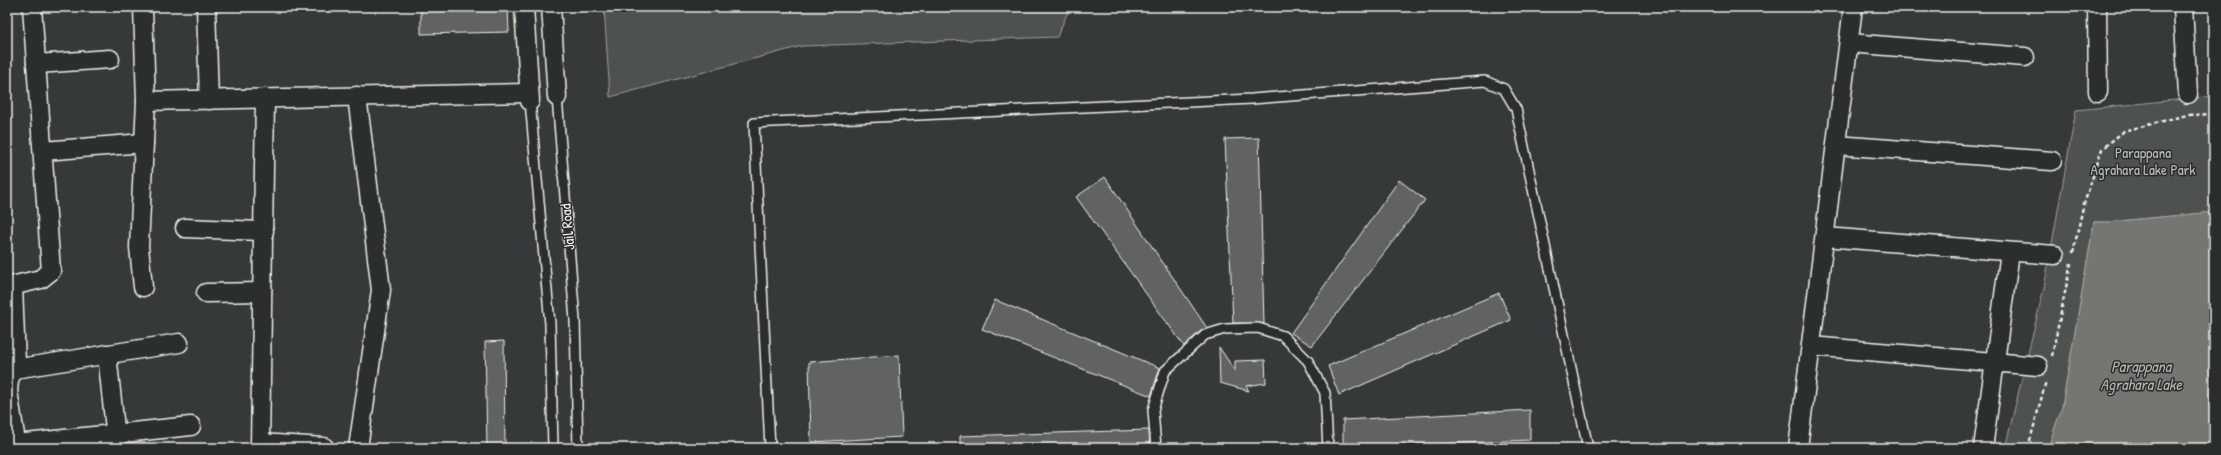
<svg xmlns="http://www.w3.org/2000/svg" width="2221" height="455" font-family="'Patrick Hand',sans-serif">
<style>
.green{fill:#4e514f;stroke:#a1a19c}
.water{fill:#757572;stroke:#a8a7a1}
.building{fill:#616362;stroke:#f4f1e8}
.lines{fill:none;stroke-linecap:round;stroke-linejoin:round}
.service-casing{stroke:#f4f1e8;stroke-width:12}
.minor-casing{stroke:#f4f1e8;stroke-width:21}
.path{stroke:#f4f1e8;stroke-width:2.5;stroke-dasharray:4 3;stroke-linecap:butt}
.service{stroke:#2a2d2e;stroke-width:9}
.minor{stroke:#2a2d2e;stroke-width:18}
.labels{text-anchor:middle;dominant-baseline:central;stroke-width:3;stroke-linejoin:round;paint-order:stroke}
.park-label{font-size:15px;fill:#bab9b2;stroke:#2a2d2e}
.street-label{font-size:15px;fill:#f4f1e8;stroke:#2a2d2e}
.water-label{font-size:16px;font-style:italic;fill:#b4b3ad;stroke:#2a2d2e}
</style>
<rect width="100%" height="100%" fill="#363939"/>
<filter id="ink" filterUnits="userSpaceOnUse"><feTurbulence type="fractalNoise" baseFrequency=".025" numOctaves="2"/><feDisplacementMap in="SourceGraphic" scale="8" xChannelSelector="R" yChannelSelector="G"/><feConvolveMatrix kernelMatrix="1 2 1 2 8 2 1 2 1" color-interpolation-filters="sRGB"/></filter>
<g filter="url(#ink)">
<g class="green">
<polygon points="604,7 1070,7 1057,37 802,46 610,97"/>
<polygon points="2214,96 2214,212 2108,222 2094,222 2062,407 2048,448 2005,448 2044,288 2076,110"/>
</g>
<polygon class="water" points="2214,212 2214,448 2048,448 2062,407 2094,222 2108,222"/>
<g class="building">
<polygon points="421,7 508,7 509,32 421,34"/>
<polygon points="1259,138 1264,324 1233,323 1225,139"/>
<polygon points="1105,177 1207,328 1201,331 1184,346 1076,197"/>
<polygon points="1399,180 1425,200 1312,346 1291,333"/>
<polygon points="1499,293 1511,320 1339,395 1328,366"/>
<polygon points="995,300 1160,368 1151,396 982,329"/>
<polygon points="504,341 505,448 487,448 485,342"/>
<polygon points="1219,347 1235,371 1235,361 1265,360 1266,383 1246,386 1249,391 1220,383"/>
<polygon points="899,355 902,437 811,442 809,362"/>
<polygon points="1530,410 1530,440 1343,448 1343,420"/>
<polygon points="1149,430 1150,448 960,448 960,436"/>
</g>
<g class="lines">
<g class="service-casing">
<g id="service">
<polyline points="557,97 575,320 578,448"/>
<polyline points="530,101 550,324 553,448"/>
<polyline points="770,448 754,123 1252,99 1485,81 1504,89 1516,109 1588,448"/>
<polyline points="1156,448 1153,410 1165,371 1205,335 1225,329 1258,328 1283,336 1308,361 1325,393 1328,448"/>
</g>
</g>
<g class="minor-casing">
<g id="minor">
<polyline points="143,7 146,101 139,247 143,287"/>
<polyline points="206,7 209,100"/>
<polyline points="524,7 530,101"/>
<polyline points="551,7 557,97"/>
<polyline points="2097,7 2098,92"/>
<polyline points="2183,7 2188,94"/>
<polyline points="1849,43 2025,57"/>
<polyline points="36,64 110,59"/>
<polyline points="357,96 381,290 358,448"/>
<polyline points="146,101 529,93"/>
<polyline points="1836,145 2052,161"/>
<polyline points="43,151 144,143"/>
<polyline points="185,228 264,231"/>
<polyline points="1825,237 2055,255"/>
<polyline points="13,286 16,363 9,380 8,391 17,448"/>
<polyline points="7,287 41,279 51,271 32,7"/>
<polyline points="206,293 262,292"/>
<polyline points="1811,346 2038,366"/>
<polyline points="107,354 117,448"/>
<polyline points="14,369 179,343"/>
<polyline points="260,443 324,447"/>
<polyline points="16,444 191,426"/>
<polyline points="260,448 265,98"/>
<polyline points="1798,448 1853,7"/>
<polyline points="1983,448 2010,252"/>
</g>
</g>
<g class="path">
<polyline points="2073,253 2083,207 2102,149 2124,131 2187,115 2214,114"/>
<polyline points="2052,356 2071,263"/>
<polyline points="2028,448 2046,381"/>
</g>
<use href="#service" class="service"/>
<use href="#minor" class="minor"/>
</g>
</g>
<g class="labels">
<g class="park-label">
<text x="2143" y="152">Parappana<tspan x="2143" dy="17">Agrahara Lake Park</tspan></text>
</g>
<g class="street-label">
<text transform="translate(567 227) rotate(-95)">Jail Road</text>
</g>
<g class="water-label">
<text x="2141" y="366">Parappana<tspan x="2141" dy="18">Agrahara Lake</tspan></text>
</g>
</g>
<rect width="2221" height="455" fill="none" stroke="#2a2d2e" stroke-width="24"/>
<rect x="12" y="12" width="2197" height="431" fill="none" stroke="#f4f1e8" stroke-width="1.5" filter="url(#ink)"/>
</svg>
